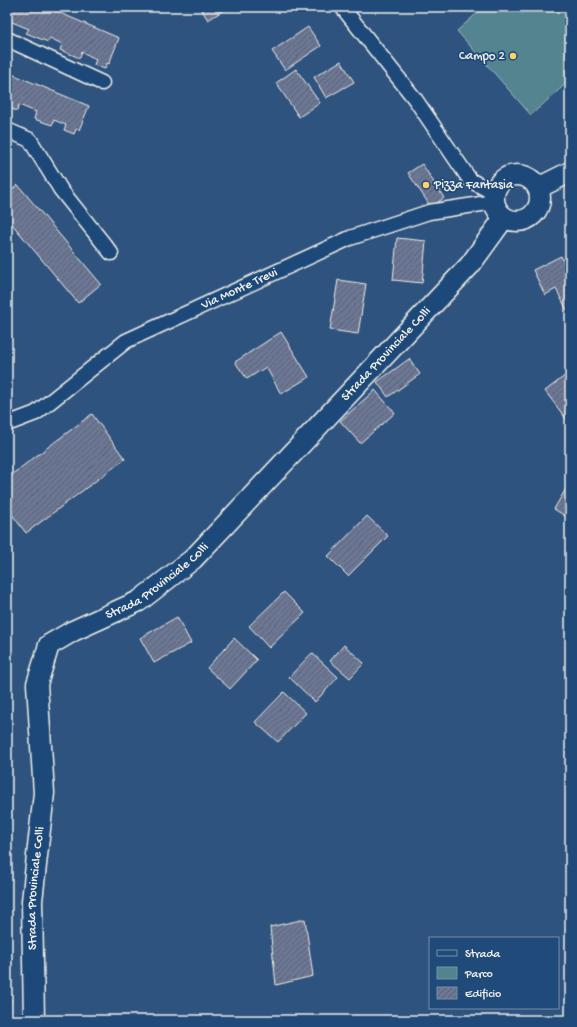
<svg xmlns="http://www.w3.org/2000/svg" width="577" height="1027" font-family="'Gochi Hand',sans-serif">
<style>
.green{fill:#528490;stroke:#a3babc}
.building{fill:url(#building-hatch);stroke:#f4f1e8}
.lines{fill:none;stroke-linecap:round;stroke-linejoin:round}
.street-casing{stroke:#f4f1e8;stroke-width:17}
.secondary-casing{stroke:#f4f1e8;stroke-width:23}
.street{stroke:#1f4a7a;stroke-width:14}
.secondary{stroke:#1f4a7a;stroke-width:20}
.poi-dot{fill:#ffd166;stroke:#1f4a7a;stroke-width:1.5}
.labels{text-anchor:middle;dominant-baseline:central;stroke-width:3.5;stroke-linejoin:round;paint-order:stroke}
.poi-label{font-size:13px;fill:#f4f1e8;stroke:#1f4a7a;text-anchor:end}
.street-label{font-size:13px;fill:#f4f1e8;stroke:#1f4a7a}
</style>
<defs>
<pattern id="building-hatch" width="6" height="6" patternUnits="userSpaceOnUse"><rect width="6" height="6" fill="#6c7795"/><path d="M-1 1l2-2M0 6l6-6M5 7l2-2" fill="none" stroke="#5c6271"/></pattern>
</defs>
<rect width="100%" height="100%" fill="#2e537f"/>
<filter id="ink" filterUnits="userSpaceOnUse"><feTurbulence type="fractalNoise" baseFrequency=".025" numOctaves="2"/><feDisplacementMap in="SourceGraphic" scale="8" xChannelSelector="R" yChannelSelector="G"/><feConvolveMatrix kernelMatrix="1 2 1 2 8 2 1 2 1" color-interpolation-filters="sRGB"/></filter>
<g filter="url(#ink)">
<polygon class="green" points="484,7 570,7 570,80 531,115 457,31"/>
<g class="building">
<polygon points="7,7 46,7 119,38 109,64 107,63 105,69 94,65 96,59 82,52 80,58 60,50 62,44 50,38 48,42 26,33 29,29 12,22 10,27 7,26"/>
<polygon points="200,7 229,7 208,20"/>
<polygon points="308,27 321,46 285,70 272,51"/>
<polygon points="341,61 354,82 326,98 314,77"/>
<polygon points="296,69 320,103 299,117 276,83"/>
<polygon points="7,72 89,106 79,130 76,129 74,134 64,130 66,125 54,120 52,125 34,119 36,112 19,105 17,111 7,107"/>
<polygon points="422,164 444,198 431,207 408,173"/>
<polygon points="18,185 101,284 78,303 7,218 7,194"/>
<polygon points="397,238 426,241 422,283 393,280"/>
<polygon points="561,256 570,274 570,311 568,312 556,289 545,295 533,270"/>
<polygon points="338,280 366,284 358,334 330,330"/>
<polygon points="281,332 309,377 281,394 266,367 247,379 235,362"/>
<polygon points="409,359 420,374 388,397 377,382"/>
<polygon points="570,372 570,424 545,391"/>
<polygon points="375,390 395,413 360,443 340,421"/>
<polygon points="92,414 125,459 26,533 7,508 7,478"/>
<polygon points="570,482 570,519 554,509"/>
<polygon points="367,516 388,536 348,576 328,556"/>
<polygon points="284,592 305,613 269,648 249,626"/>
<polygon points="177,617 191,643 154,663 140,638"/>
<polygon points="234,638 257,660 230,689 207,668"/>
<polygon points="344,645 364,663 350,678 330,661"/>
<polygon points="312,653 338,677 315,702 289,677"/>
<polygon points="284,692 306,713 278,742 255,722"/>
<polygon points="305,919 313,976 276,985 270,927"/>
<polygon points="7,999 11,999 9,1020 7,1020"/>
</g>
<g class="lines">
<g class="street-casing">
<g id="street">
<polyline points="342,7 415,99 470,180 495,194"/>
<polyline points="7,39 102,83"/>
<polyline points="7,130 30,140 61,190 111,253"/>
<path id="s1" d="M 7,424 L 36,413 L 126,341 L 350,238 L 429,212 L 494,202"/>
</g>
</g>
<g class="secondary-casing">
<g id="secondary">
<circle cx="517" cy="198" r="23"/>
<polyline points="538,188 570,172"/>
<path id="s2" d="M 34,1020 L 32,901 L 44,793 L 37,684 L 49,645 L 73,631 L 139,601 L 193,559 L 470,265 L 504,218"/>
</g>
</g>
<use href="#street" class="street"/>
<use href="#secondary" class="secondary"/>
</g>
</g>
<g class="poi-dot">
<circle cx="513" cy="56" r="4"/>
<circle cx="426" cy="185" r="4"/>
</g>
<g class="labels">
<g class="poi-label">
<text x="505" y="56">Campo 2</text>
<text x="434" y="185" text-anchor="start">Pizza Fantasia</text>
</g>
<g class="street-label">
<text stroke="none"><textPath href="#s1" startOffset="271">Via Monte Trevi</textPath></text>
<text stroke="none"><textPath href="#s2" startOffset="828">Strada Provinciale Colli</textPath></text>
<text stroke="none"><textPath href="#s2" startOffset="504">Strada Provinciale Colli</textPath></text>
<text stroke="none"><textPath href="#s2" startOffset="132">Strada Provinciale Colli</textPath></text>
</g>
</g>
<rect width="577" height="1027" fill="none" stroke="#1f4a7a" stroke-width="24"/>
<rect x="12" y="12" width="553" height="1003" fill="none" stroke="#f4f1e8" stroke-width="1.5" filter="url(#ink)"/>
<rect x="429" y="937" width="130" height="72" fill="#1f4a7a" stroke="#748da6"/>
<rect x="437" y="950" width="20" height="6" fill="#1f4a7a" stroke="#748da6"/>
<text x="465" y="957" font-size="12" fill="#f4f1e8">Strada</text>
<rect x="437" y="967" width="20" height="12" fill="#528490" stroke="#748da6"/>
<text x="465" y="977" font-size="12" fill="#f4f1e8">Parco</text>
<rect x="437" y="987" width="20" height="12" fill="url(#building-hatch)" stroke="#748da6"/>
<text x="465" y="997" font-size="12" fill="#f4f1e8">Edificio</text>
</svg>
